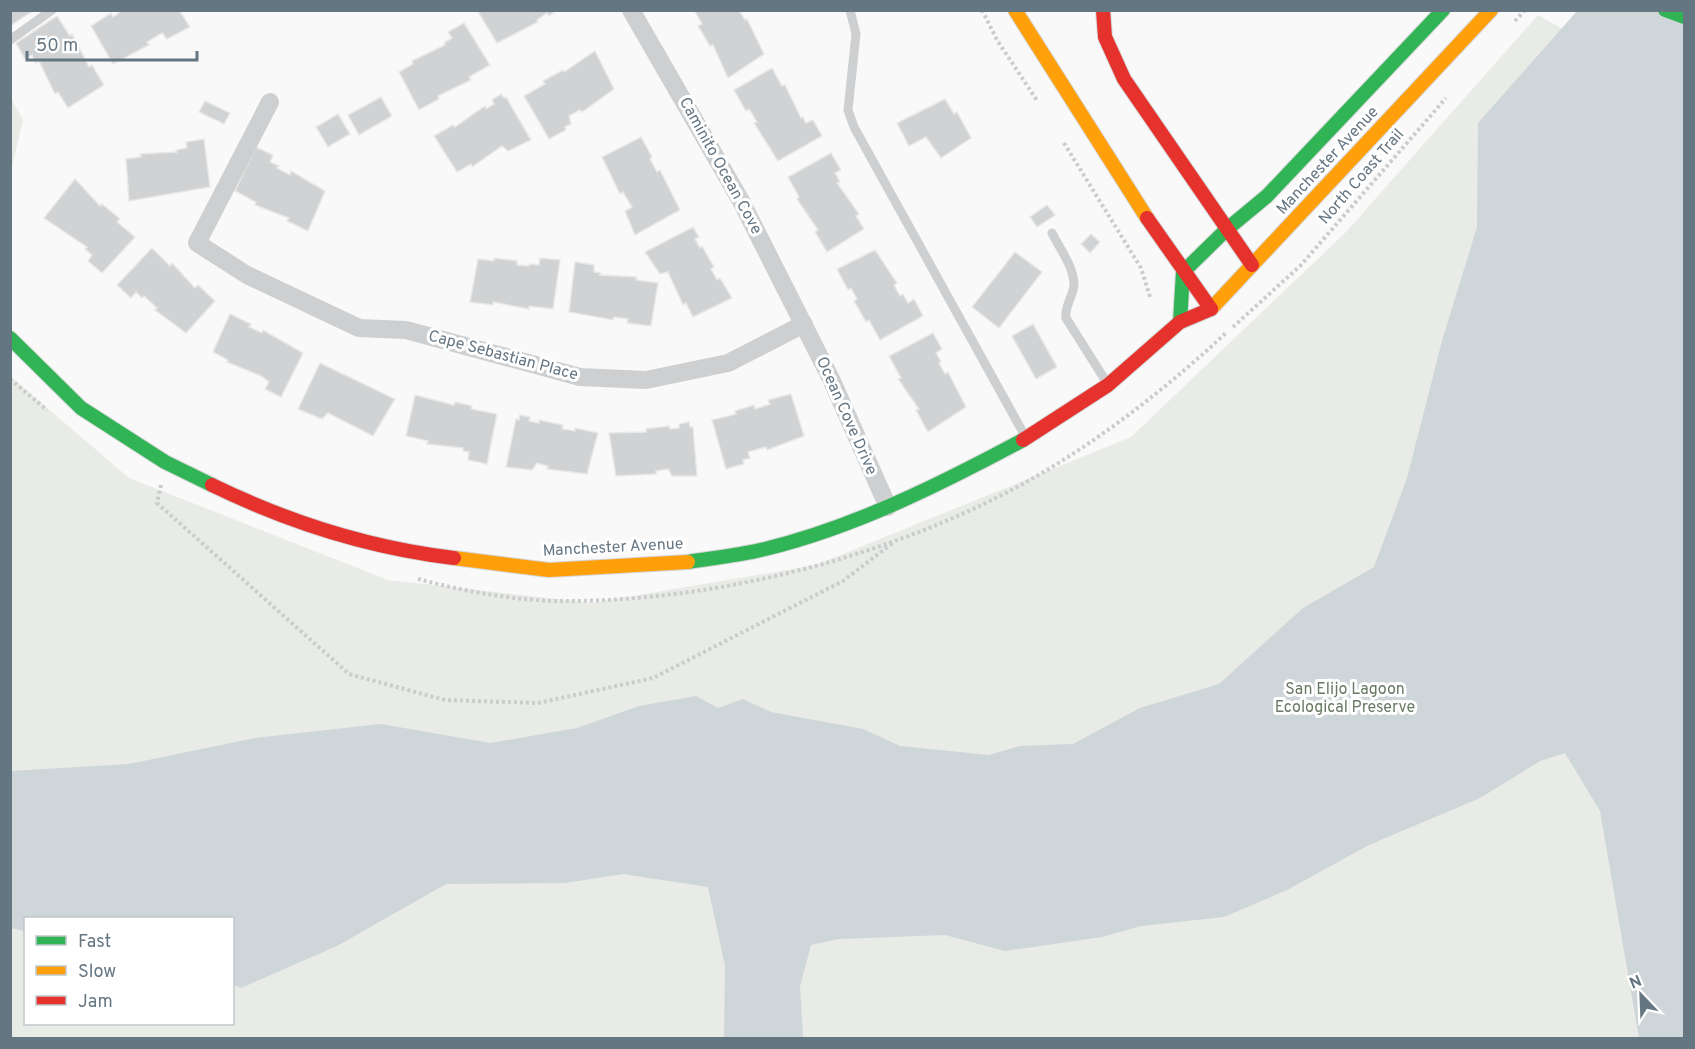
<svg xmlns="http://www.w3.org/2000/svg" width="1695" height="1049" font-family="Overpass,sans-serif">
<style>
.green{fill:#e8ebe6;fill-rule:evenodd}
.water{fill:#ced6d9}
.building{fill:#d0d2d3;stroke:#e8e8e8;stroke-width:1.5}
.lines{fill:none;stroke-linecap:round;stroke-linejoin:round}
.fast-casing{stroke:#d5d6d7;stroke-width:16}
.slow-casing{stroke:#d5d6d7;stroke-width:16}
.jam-casing{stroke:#d5d6d7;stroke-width:16}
.path{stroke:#cbcccd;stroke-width:4;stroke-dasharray:3 3;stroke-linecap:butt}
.lane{stroke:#cecfd0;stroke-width:9}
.street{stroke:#cecfd0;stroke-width:18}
.fast{stroke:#30b455;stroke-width:14}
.slow{stroke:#ff9f0a;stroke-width:14}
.jam{stroke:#e5322d;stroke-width:14}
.labels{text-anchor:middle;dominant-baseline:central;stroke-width:6;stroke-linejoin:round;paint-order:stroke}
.street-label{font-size:16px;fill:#657683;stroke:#fff}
.park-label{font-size:16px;fill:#687a64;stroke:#fff}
</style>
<rect width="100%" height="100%" fill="#f9f9f9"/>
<g class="green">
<path d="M 1538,15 L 1684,98 L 1684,1038 L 11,1038 L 11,377 L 129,478 L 388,580 L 592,603 L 816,565 L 1131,437 L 1346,232 ZM 26,918 L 232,918 L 232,1024 L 26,1024 Z"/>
<polygon points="11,98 23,120 11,171"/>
</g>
<polygon class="water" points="1577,11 1684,11 1684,1038 1639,1038 1600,811 1565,753 1540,761 1480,798 1369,845 1287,890 1224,917 1141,926 1102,937 1005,951 945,935 839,939 811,945 800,986 803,1038 724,1038 725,966 708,887 623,874 565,883 446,884 337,946 241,988 233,985 232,918 26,918 25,931 11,928 11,771 129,764 255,738 381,724 490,743 577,728 639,706 696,696 718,708 743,699 771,712 863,729 900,746 989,755 1020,746 1073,744 1140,708 1219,684 1303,608 1374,567 1407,478 1442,341 1477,227 1478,123"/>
<g class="building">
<polygon points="10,10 34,10 10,26"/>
<polygon points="123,10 179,10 190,27 167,39 162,33 147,42 149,45 113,64 91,26 111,13 113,17"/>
<polygon points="477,10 557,10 549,16 547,13 537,20 538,22 497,43"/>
<polygon points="694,10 739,10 745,20 747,19 764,54 728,78 713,45 710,46 698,26 702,24"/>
<polygon points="57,16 70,36 72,34 89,67 92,65 104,85 68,108 58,92 55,94 39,61 36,63 32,55 25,59 16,43"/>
<polygon points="464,23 490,65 469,77 471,80 438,96 439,99 419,110 399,72 413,64 412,61 445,45 444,43 452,38 448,32"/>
<polygon points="595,51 614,89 582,112 580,110 569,116 571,124 565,127 566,130 549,139 524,96 545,84 543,81 563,70 564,72"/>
<polygon points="772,68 782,86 785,85 801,118 803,117 806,123 813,120 822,136 778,161 754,123 757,122 749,109 746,111 734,90"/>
<polygon points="501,94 504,98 506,97 531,140 508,151 502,146 472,167 471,164 457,172 434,136 453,125 455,127 485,106 486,109 494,104 492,100"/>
<polygon points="381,97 392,116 359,135 348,115"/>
<polygon points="945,99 954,114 957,112 971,138 941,158 926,137 909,146 897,123"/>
<polygon points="205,101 230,113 224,124 199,112"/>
<polygon points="338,114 350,134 328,147 316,127"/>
<polygon points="641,137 652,157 650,159 657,172 660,170 680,210 635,235 625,211 632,207 623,192 620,194 602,157"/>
<polygon points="204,139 210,187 129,201 126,159 141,157 140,154 177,152 176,150 187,148 186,142"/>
<polygon points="256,147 273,155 270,162 279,166 277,168 290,175 291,171 325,191 308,231 287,221 289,218 255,205 256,202 235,191"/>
<polygon points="831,153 841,170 835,173 840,182 837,183 859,214 856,216 864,229 827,252 815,232 818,230 797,199 799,197 788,177"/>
<polygon points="75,179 100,206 102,204 120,219 117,222 135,237 102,273 88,261 92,255 85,249 87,247 44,218"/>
<polygon points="1047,205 1055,215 1037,227 1030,217"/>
<polygon points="693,227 699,237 695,239 700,248 702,246 714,267 711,269 717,280 720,278 732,298 693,317 686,303 683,305 668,272 660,274 645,252"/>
<polygon points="1091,234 1100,242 1090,253 1081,244"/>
<polygon points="152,248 170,266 172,263 195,288 198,285 215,301 186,333 155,310 157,308 144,296 142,298 136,292 131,298 117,285"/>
<polygon points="875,250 897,283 894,285 900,296 903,294 908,303 914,299 923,316 880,340 869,320 866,322 854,301 857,299 851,288 848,290 837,269"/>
<polygon points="1015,252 1042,272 999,328 972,307"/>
<polygon points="494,258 517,261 517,265 529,266 530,264 539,265 540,258 560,260 553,309 529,306 529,309 493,302 493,305 470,302 478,259 494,261"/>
<polygon points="575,262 594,265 594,272 601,273 600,275 637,277 636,280 658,283 651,326 627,323 628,319 614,317 613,320 569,312"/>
<polygon points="230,314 251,324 249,327 262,333 263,330 303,353 281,397 265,389 269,382 261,376 227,362 228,360 213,352"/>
<polygon points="1033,324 1057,367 1036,379 1012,336"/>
<polygon points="933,333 942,349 936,353 941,362 939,363 945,374 948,372 966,407 928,432 916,410 919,409 898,379 901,378 889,356"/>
<polygon points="320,363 395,399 373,436 328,413 322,419 298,409"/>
<polygon points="791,394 804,436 767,450 766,447 748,452 750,458 743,460 744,464 726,469 712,420 736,414 735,411 754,405 755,409 770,404 768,400"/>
<polygon points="415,395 454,405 455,402 472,406 471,409 497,414 487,464 468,460 469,452 463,451 463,448 427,444 428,441 406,436"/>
<polygon points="520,415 530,417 529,421 539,423 539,420 563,425 562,429 575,431 575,428 598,433 587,474 547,469 548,466 537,463 532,470 506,467 516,419 519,420"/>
<polygon points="689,422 690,427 693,427 697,476 672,476 668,469 656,471 656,474 616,476 609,433 646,432 646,429 669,426 670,429 679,428 679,424"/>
</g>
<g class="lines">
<g class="fast-casing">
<g id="fast">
<polyline points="1665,10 1684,17"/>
<polyline points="1226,230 1267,196 1443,10"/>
<polyline points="1180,322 1183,272 1226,230"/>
<polyline points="10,338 81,408 165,462 212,485"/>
<path d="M 688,562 C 713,558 740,555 765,549 C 855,527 941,484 1023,440"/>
</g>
</g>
<g class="slow-casing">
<g id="slow">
<polyline points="1015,10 1147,218"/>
<polyline points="1211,309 1491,10"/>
<polyline points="454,558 549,570 688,562"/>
</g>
</g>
<g class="jam-casing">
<g id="jam">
<polyline points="1103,10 1105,37 1124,79 1252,265"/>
<polyline points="1147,218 1211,309"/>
<polyline points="1023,440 1108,385 1180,322 1211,309"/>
<path d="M 212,485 C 288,522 370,548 454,558"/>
</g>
</g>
<g class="path">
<polyline points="982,10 997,40 1038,102"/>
<polyline points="1515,21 1525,10"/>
<polyline points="1064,143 1141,268 1150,297"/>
<polyline points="1233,327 1301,265 1446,98"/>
<polyline points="10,379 47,410"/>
<polyline points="161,485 157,503 349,674 445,700 538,703 653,678 843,581 894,542"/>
<path d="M 418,579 C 463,591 516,601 562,601 C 715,602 894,556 1028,481 C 1099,441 1167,388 1227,332"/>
</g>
<g class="lane">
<polyline points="850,10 856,34 848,110 854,127 1025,436"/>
<polyline points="10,40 52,10"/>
<path d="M 1052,233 C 1060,249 1074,267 1074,285 C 1073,297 1064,307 1066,318 L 1107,383"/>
</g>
<g class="street">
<polyline points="631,10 741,201 831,379 888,507"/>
<polyline points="270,102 197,243 247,275 359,328 406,330 580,377 646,380 728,363 804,324"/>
</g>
<use href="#fast" class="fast"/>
<use href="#slow" class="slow"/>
<use href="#jam" class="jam"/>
</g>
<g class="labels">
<g class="street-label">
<text transform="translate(1328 161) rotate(-47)">Manchester Avenue</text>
<text transform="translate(720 166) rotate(61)">Caminito Ocean Cove</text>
<text transform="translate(1362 177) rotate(-49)">North Coast Trail</text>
<text transform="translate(503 356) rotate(15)">Cape Sebastian Place</text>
<text transform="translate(846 416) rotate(66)">Ocean Cove Drive</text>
<text transform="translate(613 548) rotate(-3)">Manchester Avenue</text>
</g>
<g class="park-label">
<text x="1345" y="690">San Elijo Lagoon<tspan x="1345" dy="18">Ecological Preserve</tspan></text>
</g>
</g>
<rect width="1695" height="1049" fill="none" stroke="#657683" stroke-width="24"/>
<rect x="24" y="917" width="210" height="108" fill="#ffffff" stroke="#c1c8cd" stroke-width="1.5"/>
<rect x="36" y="936" width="30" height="9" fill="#30b455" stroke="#c1c8cd" stroke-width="1.5"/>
<text x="78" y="947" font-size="18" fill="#657683">Fast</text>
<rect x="36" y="966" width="30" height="9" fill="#ff9f0a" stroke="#c1c8cd" stroke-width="1.5"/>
<text x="78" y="977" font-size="18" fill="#657683">Slow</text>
<rect x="36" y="996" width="30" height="9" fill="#e5322d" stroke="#c1c8cd" stroke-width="1.5"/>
<text x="78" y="1007" font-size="18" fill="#657683">Jam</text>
<g transform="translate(1641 995) rotate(337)" stroke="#ffffff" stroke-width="4.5" paint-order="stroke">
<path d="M0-4.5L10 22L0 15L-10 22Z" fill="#657683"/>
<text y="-9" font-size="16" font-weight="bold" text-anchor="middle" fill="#657683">N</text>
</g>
<path d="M27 51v9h170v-9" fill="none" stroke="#657683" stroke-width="3"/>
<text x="36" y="51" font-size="18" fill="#657683" stroke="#ffffff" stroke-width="4.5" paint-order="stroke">50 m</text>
</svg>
